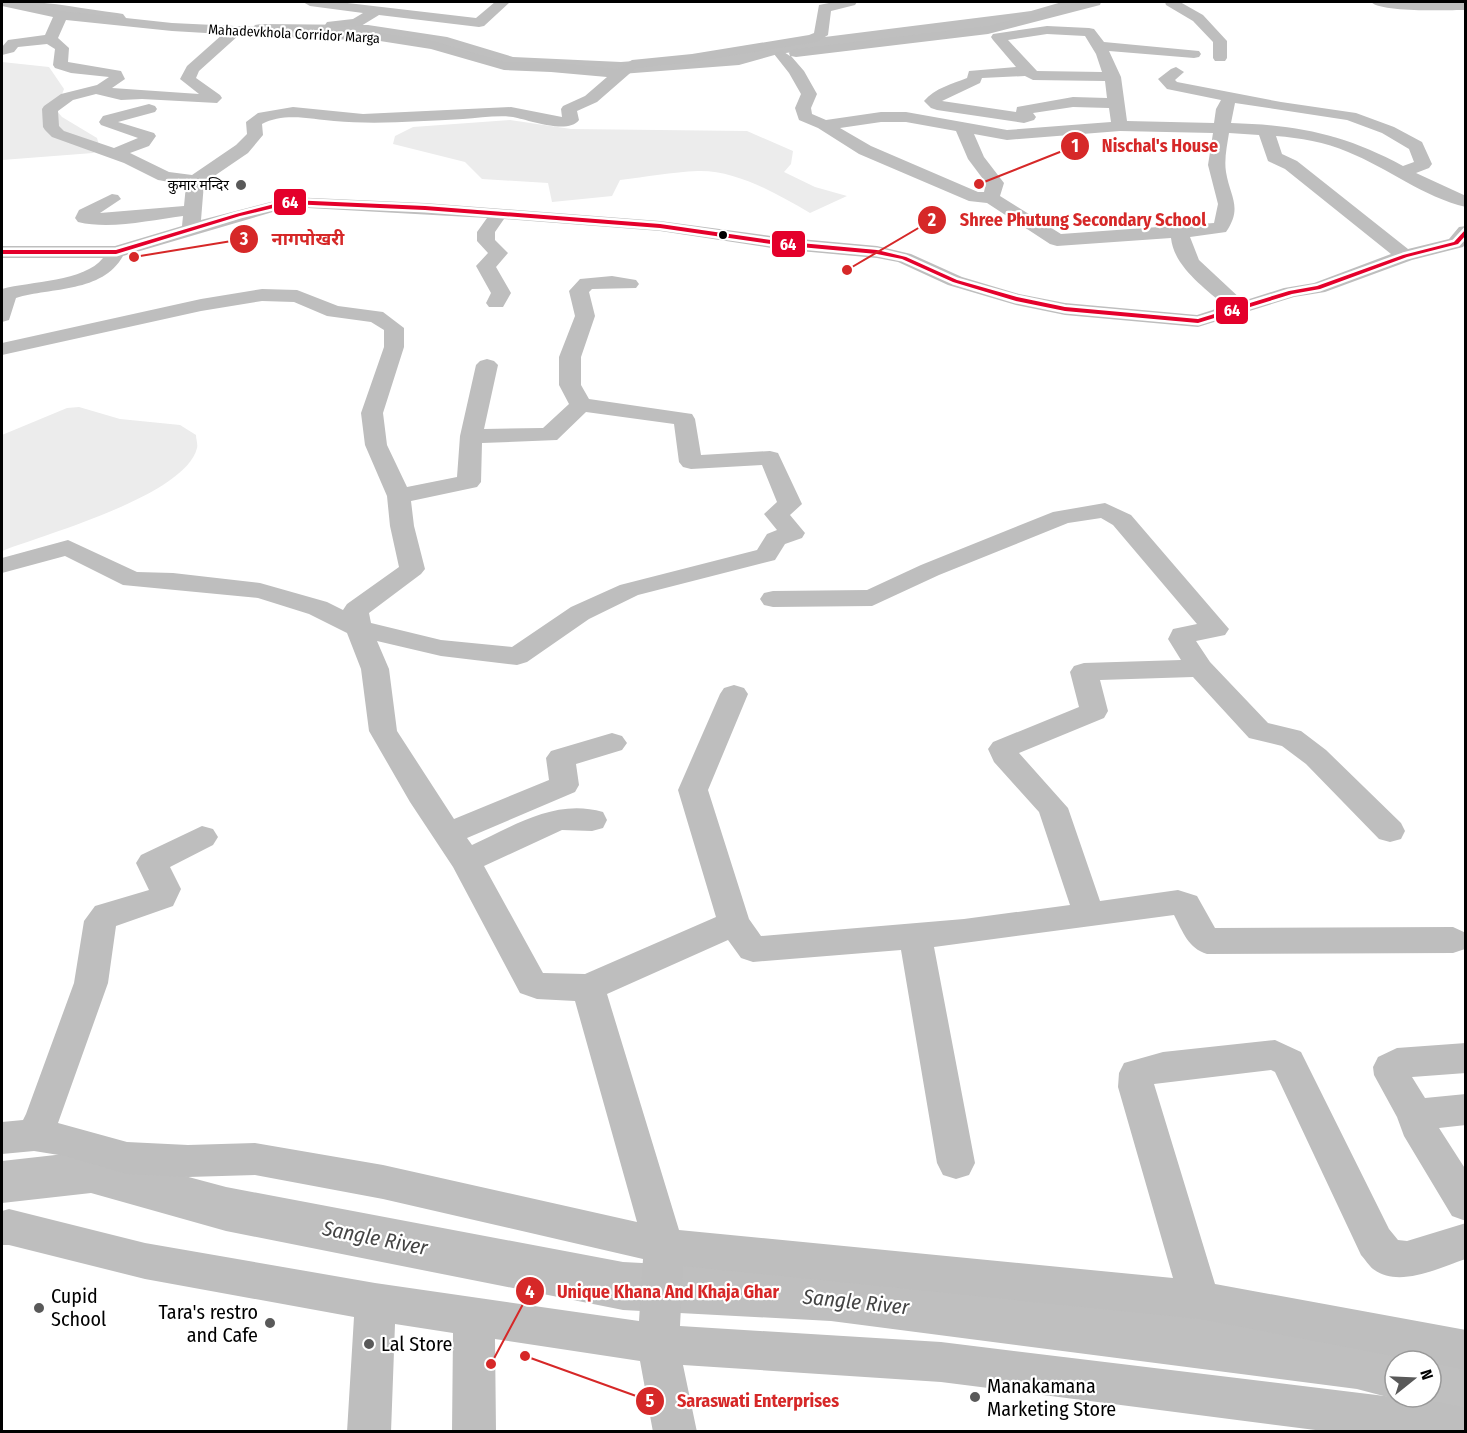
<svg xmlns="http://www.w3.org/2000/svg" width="1467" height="1433" font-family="'Fira Sans Condensed','Noto Sans Devanagari',sans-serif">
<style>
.green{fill:#ececec}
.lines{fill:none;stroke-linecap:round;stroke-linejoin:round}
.river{fill:#bfbfbf;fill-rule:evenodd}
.minor{fill:#bebebe;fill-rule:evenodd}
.bus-1-casing{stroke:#fff;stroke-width:5}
.bus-1{fill:#e4002b;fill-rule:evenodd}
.poi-dot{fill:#595959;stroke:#fff;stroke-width:2}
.bus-dot{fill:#000;stroke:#fff;stroke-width:2}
.labels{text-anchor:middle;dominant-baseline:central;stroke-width:4.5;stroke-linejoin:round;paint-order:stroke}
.far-street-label{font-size:14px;fill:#000;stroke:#fff}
.far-poi-label{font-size:14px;fill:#000;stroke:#fff;text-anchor:end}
.near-poi-label{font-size:20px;fill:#000;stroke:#fff;text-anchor:start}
.near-water-label{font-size:21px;font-style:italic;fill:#444;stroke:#fff}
.leader{fill:none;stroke:#d62828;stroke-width:2}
.callout-dot{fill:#d62828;stroke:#fff;stroke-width:2}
.mark-label{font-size:18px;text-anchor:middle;font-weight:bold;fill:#fff}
.callout-label{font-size:18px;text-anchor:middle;font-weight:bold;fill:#d62828;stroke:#fff;stroke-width:4.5;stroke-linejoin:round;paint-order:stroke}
.line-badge{stroke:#fff;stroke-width:2}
.badge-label{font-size:16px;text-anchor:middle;font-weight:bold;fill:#fff}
</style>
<rect width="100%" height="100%" fill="#fff"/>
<g class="green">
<polygon points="2,62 49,67 64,89 56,110 62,117 97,138 100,149 93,153 2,160"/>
<path d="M 510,120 L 571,129 L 747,131 L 793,151 L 791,164 L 784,172 L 815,187 L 847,196 L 810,213 C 777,194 737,170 698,171 C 672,172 646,177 620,180 L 612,196 L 552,202 L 548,183 L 482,179 L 465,162 L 393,144 L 395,136 L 413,127 Z"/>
<path d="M 79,407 L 120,419 L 180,425 L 196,435 C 196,439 198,444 197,448 C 185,496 45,534 2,551 L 2,435 L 67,408 Z"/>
</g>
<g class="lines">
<g class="river">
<path d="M 11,2 C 43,0 84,9 117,13 L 123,14 L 126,18 L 123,22 L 117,23 L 71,18 L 14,6 Z"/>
<polygon points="1062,2 1087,2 1084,6 1033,21 778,54 739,65 621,74 511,69 444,47 368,35 261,34 255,33 252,29 255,25 261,24 368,25 447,37 513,57 621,62 739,53 777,43 1031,11"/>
<path d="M 1381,2 L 1445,2 L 1442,6 C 1425,10 1401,10 1384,6 Z"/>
<polygon points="91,1151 226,1187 623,1262 831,1273 1357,1337 1414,1355 1416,1361 1395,1361 1395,1397 1399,1397 1395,1399 1357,1389 831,1321 623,1310 226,1231 91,1193 2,1203 2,1161"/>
<polygon points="1431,1356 1466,1365 1466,1417 1412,1400 1411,1397 1431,1397 1431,1361 1419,1361"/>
</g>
<g class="minor">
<path d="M 2,2 L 18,2 L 61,11 L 172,23 L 380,33 L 433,41 L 505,62 L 551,62 L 617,69 L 632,60 L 692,54 L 809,35 L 814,33 L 819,5 L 834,2 L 857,2 L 855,5 L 831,11 L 828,35 L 817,42 L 692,62 L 636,68 L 597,102 L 577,111 L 579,120 C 568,135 529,120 513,117 C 498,115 479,118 463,119 C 420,121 377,125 334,121 C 312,119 283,112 262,124 L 263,135 L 248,153 L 204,183 L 201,220 L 290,197 L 425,203 L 660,221 L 778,237 L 877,246 L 911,254 L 962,277 L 1019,294 L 1065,303 L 1197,315 L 1225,306 C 1205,288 1174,267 1171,238 L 1057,246 L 1050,244 L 987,203 L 969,201 L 859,154 L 818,128 L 799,120 L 795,108 L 801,94 L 789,73 L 774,54 L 781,50 L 790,56 L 789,53 L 791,50 L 796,49 L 988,26 L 1081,2 L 1101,2 L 1100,5 L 988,34 L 796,57 L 791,56 L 804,71 L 817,94 L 811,108 L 812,114 L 826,120 L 881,112 L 906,112 L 1007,130 L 1111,122 L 1109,108 L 1073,107 L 1033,113 L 1036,117 L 1034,120 L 1024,123 L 937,110 L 931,108 L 924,101 C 935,88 952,84 967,78 L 969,71 L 1016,67 L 993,40 L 991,37 L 993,34 L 1047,26 L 1089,28 L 1094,29 L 1104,42 L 1199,51 L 1201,54 L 1199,57 L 1194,58 L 1109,51 L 1121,77 L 1127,121 L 1214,123 L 1216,109 L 1221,100 L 1167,89 L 1158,79 L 1171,69 L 1176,67 L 1184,72 L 1175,80 L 1177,82 L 1281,102 L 1356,113 L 1394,127 L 1422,142 L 1432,164 L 1429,168 L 1416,173 L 1466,196 L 1466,207 C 1423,197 1388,168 1348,152 C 1325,142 1300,138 1276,136 L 1282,154 L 1297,161 L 1408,249 L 1449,239 L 1459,227 L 1466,226 L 1466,243 L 1463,247 L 1412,260 L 1325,292 L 1294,297 L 1198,327 L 1065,315 L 1016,305 L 948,285 L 898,262 L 877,258 L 778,249 L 660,231 L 504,219 L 495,232 L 495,240 L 508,253 L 496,267 L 511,293 L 503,307 L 489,307 L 486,303 L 491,293 L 476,266 L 488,253 L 477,241 L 477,232 L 487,218 L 290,207 L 123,256 C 102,293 52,287 16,298 L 9,320 L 2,322 L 2,289 C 31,281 84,282 103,258 L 2,258 L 2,246 L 115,246 L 182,226 L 183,216 C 150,220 111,230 78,222 L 75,218 L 79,210 L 112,194 L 118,195 L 121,199 L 100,213 L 184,206 L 186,185 L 158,180 L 124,163 L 52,137 L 45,130 L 43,127 L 42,109 L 44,106 L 61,94 L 97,85 L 109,77 L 71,73 L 55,68 L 53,65 L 55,49 L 47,44 L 18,47 L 14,52 L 2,55 L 2,47 L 8,40 L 45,35 L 53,17 L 2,6 ZM 66,20 L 172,31 L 223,34 L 187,66 L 180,79 L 199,94 L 112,88 L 125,79 L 121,71 L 68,62 L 69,48 L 58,38 ZM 1047,34 L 1085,36 L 1096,54 L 1102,72 L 1037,71 L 1008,40 ZM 239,35 L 380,41 L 431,49 L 504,70 L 551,72 L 607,77 L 585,96 L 563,106 L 561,109 L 562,117 L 511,107 L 363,114 L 293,107 L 258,113 L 246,122 L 247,134 L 236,145 L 192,175 L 169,172 L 130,153 L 149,146 L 156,136 L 154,133 L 118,122 L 155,112 L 157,109 L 155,106 L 149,104 L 103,116 L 99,122 L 101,125 L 138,138 L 114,148 L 64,131 L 59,126 L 58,111 L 73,100 L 96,94 L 121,100 L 142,99 L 217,103 L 222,98 L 220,95 L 196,78 L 199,71 ZM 1025,76 L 1033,80 L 1105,81 L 1107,98 L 1073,97 L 1017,107 L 1016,112 L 942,101 L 980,83 L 982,78 ZM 1235,103 L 1347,120 L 1382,133 L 1409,149 L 1414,162 L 1403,166 C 1344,134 1297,125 1231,123 ZM 881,122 L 906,122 L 956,131 L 968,159 L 986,183 L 984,192 L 978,192 L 871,146 L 840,128 ZM 1120,131 L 1213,133 L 1208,165 L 1218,204 L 1214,223 L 1061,234 L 1000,196 L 1004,183 L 984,157 L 974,134 L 1007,140 ZM 1229,133 L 1259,135 L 1268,161 L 1285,169 L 1391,254 L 1314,283 L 1284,288 L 1243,301 L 1199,260 L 1190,237 L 1226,232 C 1243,207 1230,197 1226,172 C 1224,159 1227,146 1229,133 Z"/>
<polygon points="303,2 339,2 476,18 495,2 510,2 484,26 479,27 379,15 361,26 327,28 325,25 327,22 353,19 363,13 310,6"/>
<polygon points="1165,2 1180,2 1203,15 1227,41 1227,58 1225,61 1215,61 1213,58 1213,42 1193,21 1166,5"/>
<path d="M 1371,2 L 1466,2 L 1466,10 C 1448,10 1382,13 1371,2 Z"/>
<path d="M 612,276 L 636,280 L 639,284 L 636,288 L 592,289 L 589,292 L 595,316 L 581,357 L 581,385 L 589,399 L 692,414 L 695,419 L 701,455 L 770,451 L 778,453 L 802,504 L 790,515 L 805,533 L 802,538 L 785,544 L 775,560 L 638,595 L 589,619 L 527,662 L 517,665 L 441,656 L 377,641 L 389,669 L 397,731 L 454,819 L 549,780 L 546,758 L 551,751 L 612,733 L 622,736 L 627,743 L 622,750 L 576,764 L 579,785 L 575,792 L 467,838 L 472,845 C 514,826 555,798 603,812 L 607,820 L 603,828 L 592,831 L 562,830 L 484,866 L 543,973 L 585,974 L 716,917 L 678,790 L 720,694 L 724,688 L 734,685 L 744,688 L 748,694 L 708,790 L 749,919 L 761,936 L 964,919 L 1070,905 L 1039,812 L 994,762 L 988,749 L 993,742 L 1079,707 L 1070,672 L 1074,666 L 1084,663 L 1181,660 L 1168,639 L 1173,629 L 1197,624 L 1113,525 L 1101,518 L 1068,523 L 939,575 L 872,606 L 773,607 L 764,605 L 760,599 L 764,593 L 773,591 L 867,590 L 921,565 L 1053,512 L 1105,503 L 1131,515 L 1229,629 L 1225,635 L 1196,641 L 1210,662 L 1268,723 L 1301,731 L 1326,750 L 1401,823 L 1405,831 L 1401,839 L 1390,842 L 1379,839 L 1306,764 L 1282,746 L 1249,738 L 1193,677 L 1100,680 L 1108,711 L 1104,718 L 1019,753 L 1068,808 L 1100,901 L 1178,890 L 1197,896 L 1215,928 L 1453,927 L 1466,933 L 1465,949 L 1453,953 L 1207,954 C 1188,948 1183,932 1174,915 L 934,947 L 975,1163 L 969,1175 L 956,1179 L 943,1175 L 937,1163 L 901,950 L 753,962 L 741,958 L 728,940 L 607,994 L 679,1230 L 1173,1278 L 1118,1087 L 1119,1073 L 1124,1063 L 1163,1052 L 1275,1040 L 1301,1052 L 1389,1229 L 1398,1240 L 1407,1241 L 1466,1223 L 1466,1259 C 1440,1267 1399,1289 1373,1269 C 1369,1266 1365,1259 1361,1255 L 1275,1072 L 1271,1070 L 1154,1084 L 1215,1284 L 1466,1330 L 1466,1370 L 1431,1363 L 1431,1361 L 1419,1361 L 1200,1319 L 683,1266 L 680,1326 L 941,1342 L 1442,1403 L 1466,1408 L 1466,1432 L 1331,1432 L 941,1382 L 683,1365 L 697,1432 L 653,1432 L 640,1361 L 495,1339 L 496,1432 L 452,1432 L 453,1333 L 395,1324 L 391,1432 L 347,1432 L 354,1317 L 145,1279 L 9,1245 L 2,1245 L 2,1211 L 9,1209 L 145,1243 L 375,1283 L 639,1321 L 643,1259 L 383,1199 L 255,1175 L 188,1177 L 127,1174 L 65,1156 L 34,1151 L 2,1154 L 2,1122 L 23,1120 L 26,1114 L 74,983 L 84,921 L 95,906 L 149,890 L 136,863 L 141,855 L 202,826 L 213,829 L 218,837 L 213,845 L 170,867 L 181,889 L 173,906 L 116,926 L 108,983 L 58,1123 L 127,1142 L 188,1145 L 255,1143 L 383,1165 L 637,1222 L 575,1001 L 537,999 L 520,993 L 453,867 L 410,802 L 369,731 L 361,669 L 347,633 L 309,614 L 258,598 L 123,585 L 65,556 L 2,573 L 2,558 L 68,540 L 137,572 L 173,573 L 260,583 L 327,602 L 343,610 L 347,604 L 399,567 L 390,526 L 387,496 L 365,445 L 361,413 L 384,347 L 384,330 L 371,322 L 327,316 L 294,302 L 262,301 L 201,311 L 2,355 L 2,343 L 201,299 L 262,289 L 297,290 L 338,306 L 383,312 L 404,328 L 404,347 L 383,413 L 387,445 L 407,487 L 457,477 L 460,436 L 476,365 L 480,361 L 487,359 L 494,361 L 498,365 L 484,429 L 543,428 L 569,404 L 559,385 L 559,357 L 575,316 L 569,291 L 580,279 ZM 586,412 L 674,424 L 679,462 L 683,467 L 691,469 L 762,465 L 777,502 L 764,514 L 777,530 L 767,534 L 757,550 L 620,585 L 571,607 L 512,647 L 441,640 L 371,623 L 369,613 L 421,574 L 425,569 L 414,526 L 411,501 L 477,487 L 481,482 L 482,443 L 557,440 Z"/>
<polygon points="1466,1043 1466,1073 1412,1077 1425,1098 1466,1094 1466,1125 1439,1128 1466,1170 1466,1221 1452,1216 1404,1136 1397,1117 1374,1075 1373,1067 1378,1057 1397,1048"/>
</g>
<g class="bus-1-casing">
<polygon id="bus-1" points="290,200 425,206 660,224 778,241 877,250 906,257 957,280 1017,297 1065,307 1198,319 1289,291 1317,286 1403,255 1454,242 1466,229 1466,235 1458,244 1407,257 1320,289 1292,294 1198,323 1065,311 1016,301 953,282 902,259 877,254 778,245 660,228 425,210 290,204 240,216 116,254 2,254 2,250 116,250 236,214"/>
</g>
<use href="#bus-1" class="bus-1"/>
</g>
<g class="poi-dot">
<circle cx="241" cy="185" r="6"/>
<circle cx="39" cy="1308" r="6"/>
<circle cx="270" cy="1323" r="6"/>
<circle cx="369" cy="1344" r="6"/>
<circle cx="975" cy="1397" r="6"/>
</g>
<circle class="bus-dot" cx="723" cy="235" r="5"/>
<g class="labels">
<g class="far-street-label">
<text transform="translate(294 34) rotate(3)">Mahadevkhola Corridor Marga</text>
</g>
<g class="far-poi-label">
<text x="229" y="185">कुमार मन्दिर</text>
</g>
<g class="near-poi-label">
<text x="51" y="1296">Cupid<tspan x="51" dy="23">School</tspan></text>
<text x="258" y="1312" text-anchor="end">Tara's restro<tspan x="258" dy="23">and Cafe</tspan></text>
<text x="381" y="1344">Lal Store</text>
<text x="987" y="1386">Manakamana<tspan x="987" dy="23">Marketing Store</tspan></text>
</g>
<g class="near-water-label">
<text transform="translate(375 1238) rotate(11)">Sangle River</text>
<text transform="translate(856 1302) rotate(6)">Sangle River</text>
</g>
</g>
<path class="leader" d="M979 184L1075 146M847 270L932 220M134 257L244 239M491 1364L530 1291M525 1356L650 1401"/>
<g class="callout-dot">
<circle cx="979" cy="184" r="6"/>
<circle cx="847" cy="270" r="6"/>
<circle cx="134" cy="257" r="6"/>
<circle cx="491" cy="1364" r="6"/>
<circle cx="525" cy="1356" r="6"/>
<circle cx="1075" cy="146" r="15"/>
<circle cx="932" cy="220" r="15"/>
<circle cx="244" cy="239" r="15"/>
<circle cx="530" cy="1291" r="15"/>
<circle cx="650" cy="1401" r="15"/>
</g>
<g class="mark-label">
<text x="1075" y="152">1</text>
<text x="932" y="226">2</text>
<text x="244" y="245">3</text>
<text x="530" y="1298">4</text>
<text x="650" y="1407">5</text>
</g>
<g class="callout-label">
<text x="1160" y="152">Nischal's House</text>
<text x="1083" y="226">Shree Phutung Secondary School</text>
<text x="308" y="245">नागपोखरी</text>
<text x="668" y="1298">Unique Khana And Khaja Ghar</text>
<text x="758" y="1407">Saraswati Enterprises</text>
</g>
<g class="line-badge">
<rect x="273" y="188" width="34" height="28" rx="6" fill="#e4002b"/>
<rect x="771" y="230" width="35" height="28" rx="6" fill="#e4002b"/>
<rect x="1215" y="296" width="34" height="29" rx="6" fill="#e4002b"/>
</g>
<g class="badge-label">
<text x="290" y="208">64</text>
<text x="788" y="250">64</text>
<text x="1232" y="316">64</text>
</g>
<rect width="1467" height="1433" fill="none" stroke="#000000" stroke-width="6"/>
<g transform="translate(1413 1379) rotate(72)"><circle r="28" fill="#ffffff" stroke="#999999" stroke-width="1.5"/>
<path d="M0-4.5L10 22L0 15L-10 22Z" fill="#595959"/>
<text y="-9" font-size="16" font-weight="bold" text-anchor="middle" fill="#000000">N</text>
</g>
</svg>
